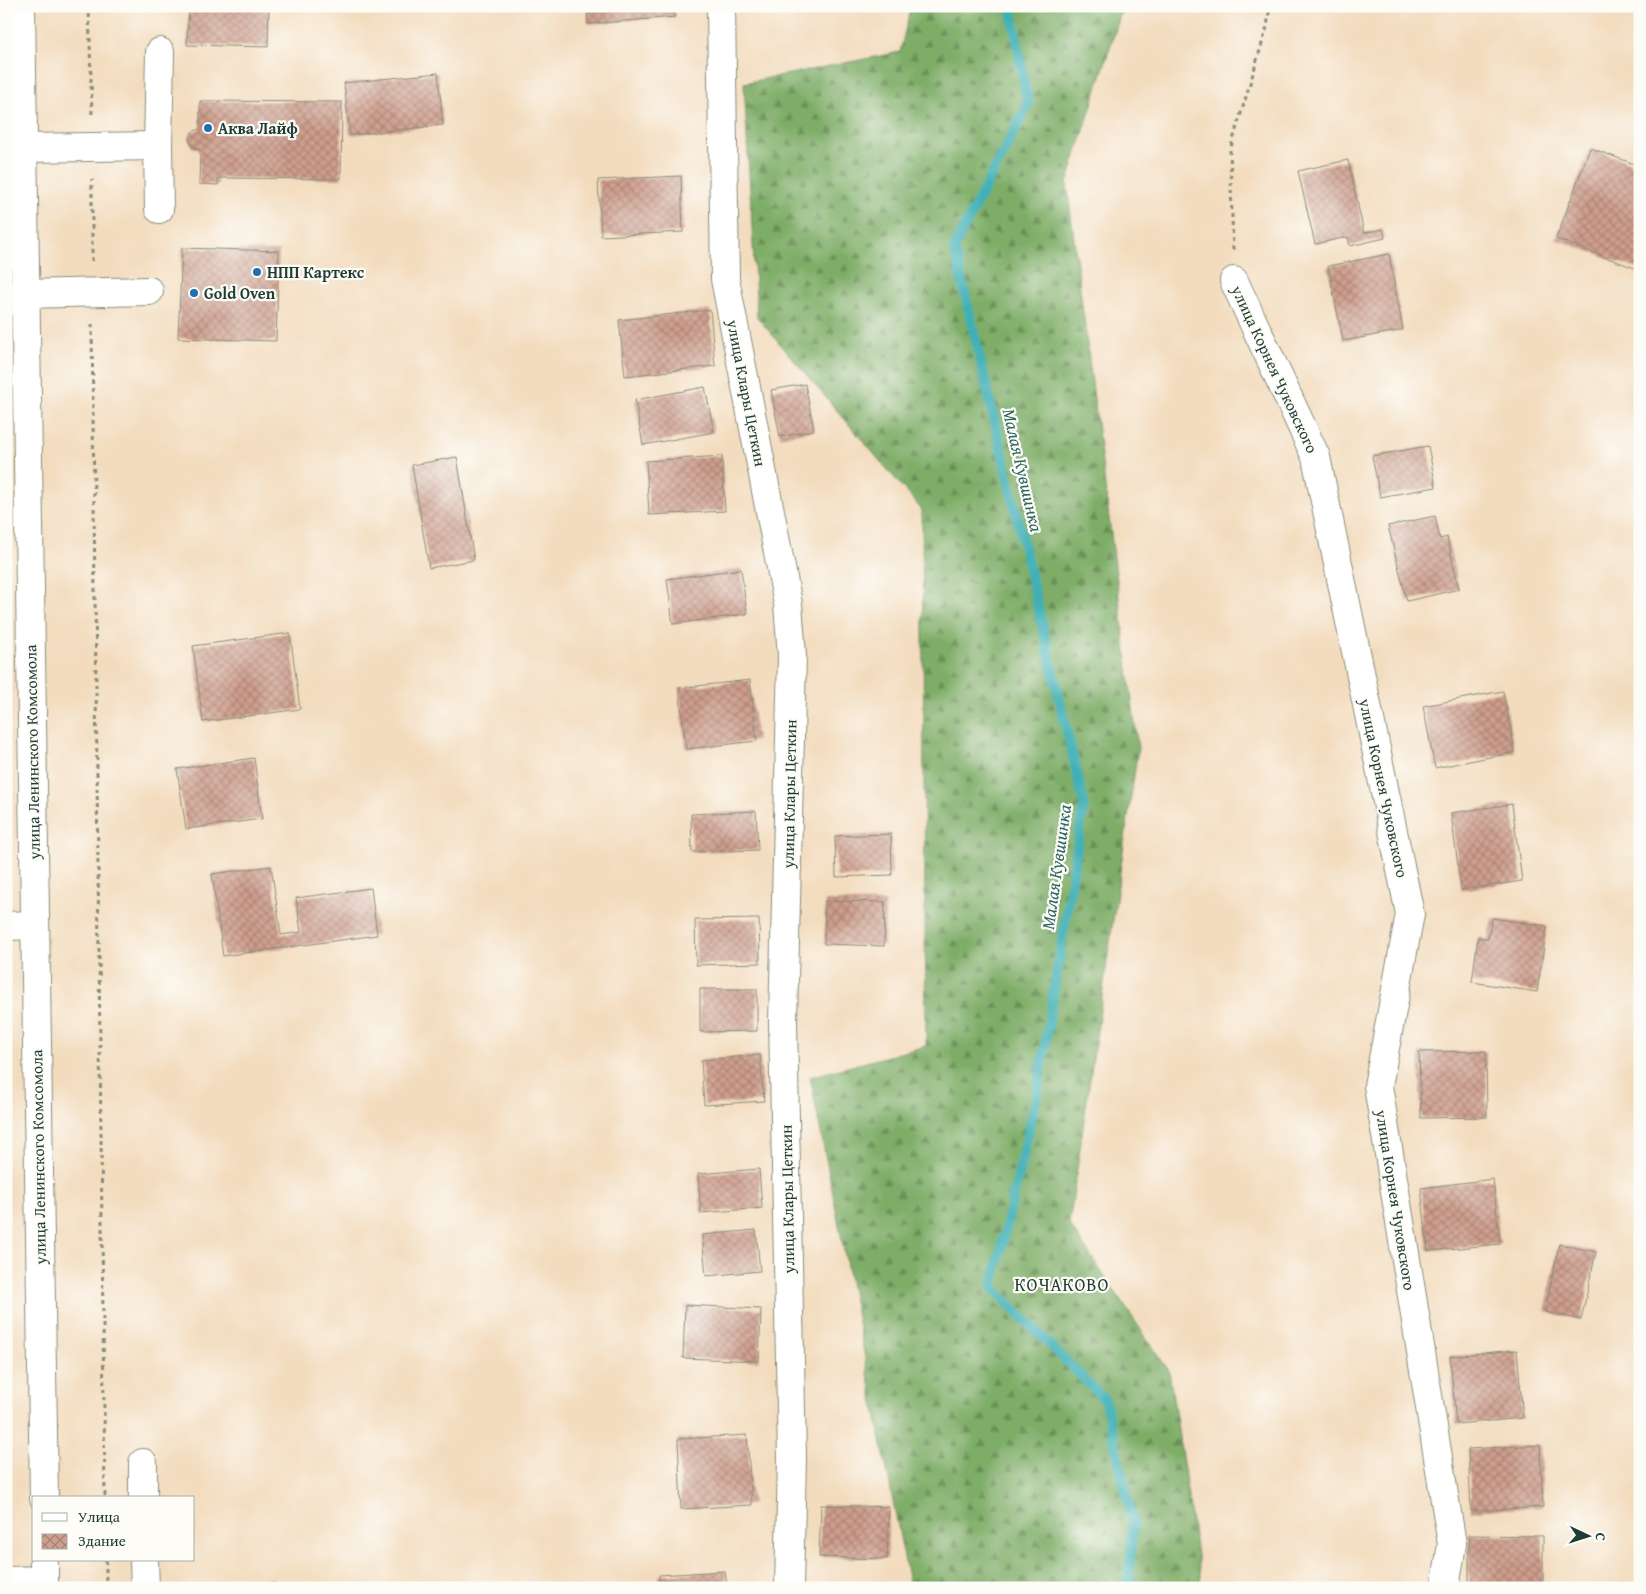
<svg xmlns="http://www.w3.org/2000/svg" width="1646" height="1594" font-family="'Gentium Book Plus',serif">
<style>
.forest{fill:url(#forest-firs);stroke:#4e754e}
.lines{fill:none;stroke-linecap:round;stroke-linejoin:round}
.stream{stroke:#3fb0b6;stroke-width:10}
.building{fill:url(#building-cross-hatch)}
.minor-casing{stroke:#898c79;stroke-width:30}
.major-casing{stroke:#898c79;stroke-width:30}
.path{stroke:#898c79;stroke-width:3;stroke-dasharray:4 4;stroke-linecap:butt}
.minor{stroke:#fff;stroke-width:28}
.major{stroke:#fff;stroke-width:28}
.poi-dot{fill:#1f6fb2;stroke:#fdfcf7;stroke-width:2}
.labels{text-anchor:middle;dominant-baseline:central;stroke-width:4.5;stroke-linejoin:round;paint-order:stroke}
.poi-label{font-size:16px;font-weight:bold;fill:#1f3d34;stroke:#fdfcf7;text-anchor:start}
.street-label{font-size:16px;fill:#1f3d34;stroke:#fdfcf7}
.water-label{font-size:18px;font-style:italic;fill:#2a6562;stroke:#fdfcf7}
.neighbourhood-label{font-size:18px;letter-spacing:1px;fill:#1f3d34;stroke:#fdfcf7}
</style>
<defs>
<pattern id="forest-firs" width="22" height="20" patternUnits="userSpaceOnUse" patternTransform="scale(1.25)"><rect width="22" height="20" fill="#7ead67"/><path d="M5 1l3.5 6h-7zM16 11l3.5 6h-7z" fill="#678e56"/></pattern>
<pattern id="building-cross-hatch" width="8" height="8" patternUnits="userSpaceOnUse" patternTransform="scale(1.25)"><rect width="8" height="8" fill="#cf9e8d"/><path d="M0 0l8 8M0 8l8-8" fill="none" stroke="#a78274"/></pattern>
</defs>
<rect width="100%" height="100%" fill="#fdfcf7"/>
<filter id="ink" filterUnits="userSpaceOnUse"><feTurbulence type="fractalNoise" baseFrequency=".02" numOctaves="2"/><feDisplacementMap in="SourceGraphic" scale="10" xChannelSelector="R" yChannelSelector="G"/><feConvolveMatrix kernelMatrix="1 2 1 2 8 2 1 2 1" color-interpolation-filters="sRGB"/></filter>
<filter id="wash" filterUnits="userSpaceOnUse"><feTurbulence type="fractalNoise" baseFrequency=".0096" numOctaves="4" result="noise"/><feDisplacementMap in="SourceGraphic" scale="20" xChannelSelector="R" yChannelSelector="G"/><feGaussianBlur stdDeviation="1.12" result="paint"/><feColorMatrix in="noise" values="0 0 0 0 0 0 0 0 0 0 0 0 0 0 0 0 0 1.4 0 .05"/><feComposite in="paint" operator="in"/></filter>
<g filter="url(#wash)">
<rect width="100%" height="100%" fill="#f3dcbe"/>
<polygon class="forest" points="911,6 1123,6 1067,184 1138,748 1069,1224 1169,1371 1202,1588 910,1588 810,1077 926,1046 922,510 757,317 744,83 900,52"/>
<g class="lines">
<polyline class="stream" points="1011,6 1028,105 954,247 1084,804 1037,1095 992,1287 1105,1400 1133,1523 1128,1588"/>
</g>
<g id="blocks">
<g class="building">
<polygon points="189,6 269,6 268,47 187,45"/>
<polygon points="587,6 674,6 675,17 588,24"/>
<polygon points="438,73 443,125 350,135 344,83"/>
<polygon points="200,101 342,102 341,179 218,178 218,185 199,184 200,150 192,147 189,139 192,132 200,129"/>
<polygon points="1590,148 1640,166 1640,270 1556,239"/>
<polygon points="1348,160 1364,233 1383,229 1385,238 1350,246 1348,237 1315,244 1298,171"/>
<polygon points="681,176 683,232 601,236 598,180"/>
<polygon points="182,248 279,251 276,341 178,338"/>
<polygon points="1389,254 1403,330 1343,341 1328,266"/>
<polygon points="710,310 715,366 625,376 619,320"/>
<polygon points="805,384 814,430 780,437 771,390"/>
<polygon points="705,387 714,432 643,445 635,400"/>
<polygon points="1428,446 1436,487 1380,497 1372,456"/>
<polygon points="722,456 725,511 649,515 646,461"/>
<polygon points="457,457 474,560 429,568 412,465"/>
<polygon points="1435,516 1440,539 1447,537 1459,589 1407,601 1388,526"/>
<polygon points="741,569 747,614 673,624 667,579"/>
<polygon points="290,633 300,709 203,722 193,646"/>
<polygon points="750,680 757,741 686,749 679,688"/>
<polygon points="1503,691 1515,752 1435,768 1423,706"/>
<polygon points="254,758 262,819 186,829 177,769"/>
<polygon points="1512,804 1522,881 1461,890 1451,813"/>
<polygon points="756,811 758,850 692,852 691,814"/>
<polygon points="891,834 892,875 836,877 835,836"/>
<polygon points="271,866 281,935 301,932 296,898 371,888 377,935 223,956 212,874"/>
<polygon points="825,901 885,902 884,946 824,944"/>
<polygon points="1492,918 1547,926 1537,992 1472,982 1478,937 1488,939"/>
<polygon points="759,919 760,963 696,965 695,920"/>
<polygon points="700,989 757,989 757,1031 700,1032"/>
<polygon points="1486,1051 1487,1117 1421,1118 1419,1052"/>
<polygon points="760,1055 764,1101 704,1105 701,1060"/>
<polygon points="759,1169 762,1208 701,1213 698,1174"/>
<polygon points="1493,1179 1500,1244 1428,1251 1421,1188"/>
<polygon points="756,1230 760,1271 706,1276 702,1235"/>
<polygon points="1559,1244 1596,1252 1581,1320 1545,1312"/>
<polygon points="685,1305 761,1309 759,1361 683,1358"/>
<polygon points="1517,1350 1523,1418 1456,1424 1450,1356"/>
<polygon points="747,1435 752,1505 681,1509 678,1439"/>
<polygon points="1540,1445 1543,1507 1471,1511 1468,1449"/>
<polygon points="821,1505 889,1507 887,1559 819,1557"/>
<polygon points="1469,1535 1543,1536 1543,1588 1469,1588"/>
<polygon points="725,1571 727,1588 660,1588 659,1575"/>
<polygon points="276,1583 276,1588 196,1588 196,1584"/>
</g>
</g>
</g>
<g filter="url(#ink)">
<use href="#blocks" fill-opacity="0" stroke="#898c79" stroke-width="1"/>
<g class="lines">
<g class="minor-casing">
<g id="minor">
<polyline points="721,6 725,279 788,604 792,656 783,1022 792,1458 789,1588"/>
<polyline points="158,146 159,209"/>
<polyline points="23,148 158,146 160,52"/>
<polyline points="6,231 24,226"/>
<polyline points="1234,281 1316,457 1410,914 1378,1086 1452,1544 1445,1588"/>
<polyline points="25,294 149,291"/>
<polyline points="6,926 34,925"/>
<polyline points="143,1463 143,1498"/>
<polyline points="144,1560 145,1588"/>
<polyline points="6,1581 44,1580"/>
</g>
</g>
<g class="major-casing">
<g id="major">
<polyline points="21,6 44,1498"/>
<polyline points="44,1588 44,1560"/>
</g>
</g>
<g class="path">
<polyline points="89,6 92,116"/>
<polyline points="1233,250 1230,150 1267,27 1270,6"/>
<polyline points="92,261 92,179"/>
<polyline points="92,324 105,1498"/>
<polyline points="106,1560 106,1588"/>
</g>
<use href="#minor" class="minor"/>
<use href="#major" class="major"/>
</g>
</g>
<g class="poi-dot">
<circle cx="208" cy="128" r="5"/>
<circle cx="257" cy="272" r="5"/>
<circle cx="194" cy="293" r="5"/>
</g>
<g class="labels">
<g class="poi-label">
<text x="218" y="128">Аква Лайф</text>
<text x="267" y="272">НПП Картекс</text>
<text x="204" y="293">Gold Oven</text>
</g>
<g class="street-label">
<text transform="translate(1275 369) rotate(65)">улица Корнея Чуковского</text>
<text transform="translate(747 393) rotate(79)">улица Клары Цеткин</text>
<text transform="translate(32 752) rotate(-91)">улица Ленинского Комсомола</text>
<text transform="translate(1384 788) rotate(78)">улица Корнея Чуковского</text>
<text transform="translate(789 794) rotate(-89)">улица Клары Цеткин</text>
<text transform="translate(38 1157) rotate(-91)">улица Ленинского Комсомола</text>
<text transform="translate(787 1199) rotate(-91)">улица Клары Цеткин</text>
<text transform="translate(1396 1200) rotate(81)">улица Корнея Чуковского</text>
</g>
<g class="water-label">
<text transform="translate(1023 470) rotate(77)">Малая Кувшинка</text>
<text transform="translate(1056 867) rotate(-82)">Малая Кувшинка</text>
</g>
<g class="neighbourhood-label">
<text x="1062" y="1284">КОЧАКОВО</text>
</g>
</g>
<rect width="1646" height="1594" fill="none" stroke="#fdfcf7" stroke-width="25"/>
<rect x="32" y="1496" width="162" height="65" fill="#fdfcf7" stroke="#a4b0a9"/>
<rect x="42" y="1513" width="25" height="8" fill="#ffffff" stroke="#a4b0a9"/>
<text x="78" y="1522" font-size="15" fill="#1f3d34">Улица</text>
<rect x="42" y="1534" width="25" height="15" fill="url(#building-cross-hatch)" stroke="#a4b0a9"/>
<text x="78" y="1546" font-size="15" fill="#1f3d34">Здание</text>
<g transform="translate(1588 1536) rotate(94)" stroke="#fdfcf7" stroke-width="4" paint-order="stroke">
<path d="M0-4L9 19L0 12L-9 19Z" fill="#1f3d34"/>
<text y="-8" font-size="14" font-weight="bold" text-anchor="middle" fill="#1f3d34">С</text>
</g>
</svg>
